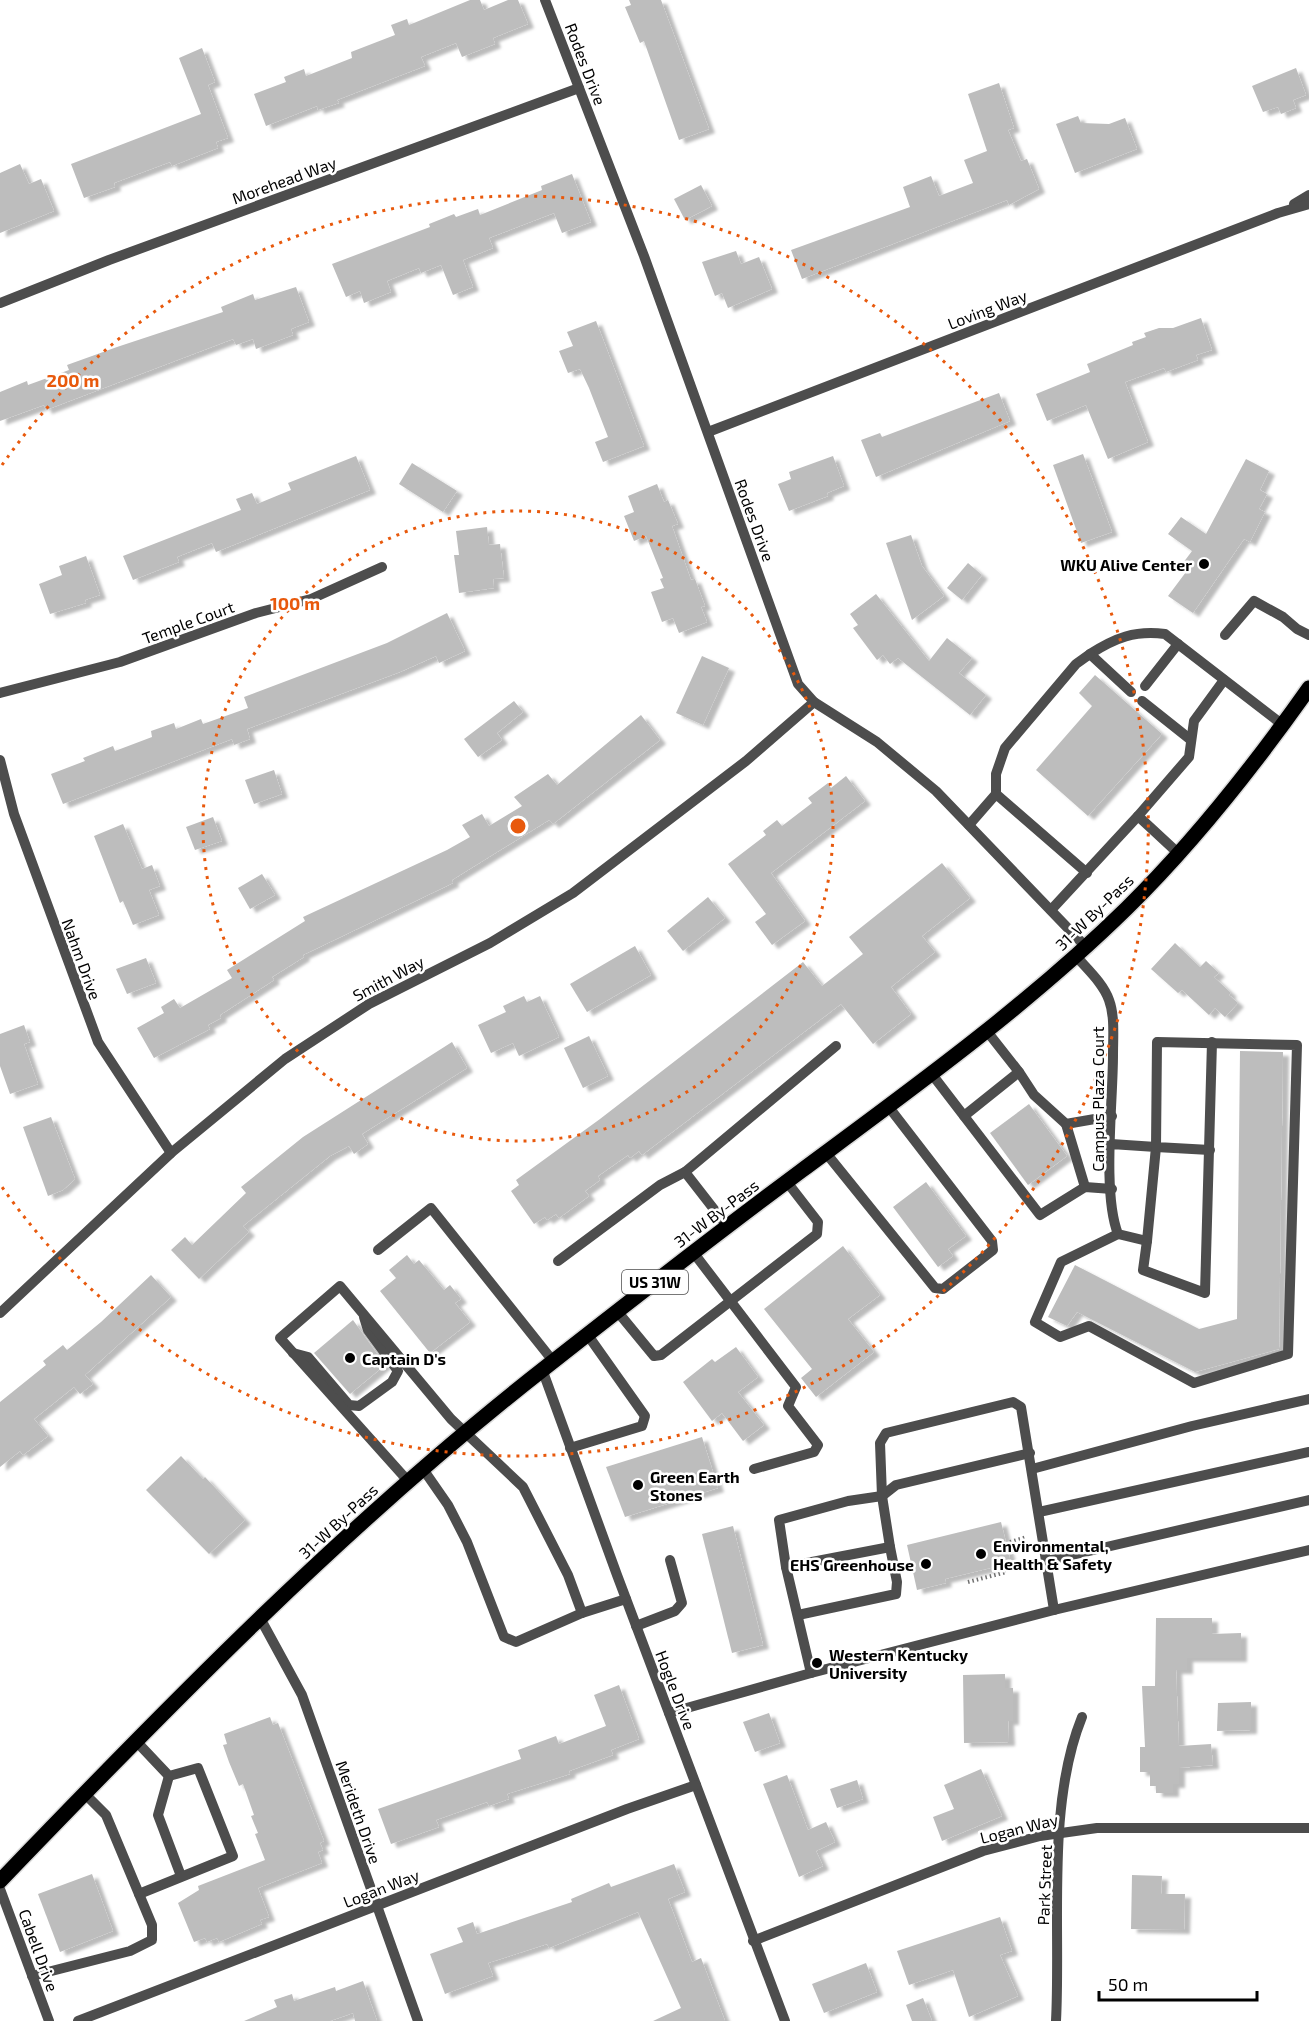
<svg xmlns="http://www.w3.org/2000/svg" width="1309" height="2021" font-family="'Exo 2',sans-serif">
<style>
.building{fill:#bdbdbd;filter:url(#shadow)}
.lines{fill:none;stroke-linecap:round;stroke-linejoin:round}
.major-casing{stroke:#dbdbdb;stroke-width:18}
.path{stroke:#6f6f6f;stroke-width:4;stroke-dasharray:1.5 3;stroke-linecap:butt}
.minor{stroke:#4d4d4d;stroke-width:10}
.major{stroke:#000;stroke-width:15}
.ring{fill:none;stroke:#e8590c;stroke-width:3;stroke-dasharray:3 6}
.poi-dot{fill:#000;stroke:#fff;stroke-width:2}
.labels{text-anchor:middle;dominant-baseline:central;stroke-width:5;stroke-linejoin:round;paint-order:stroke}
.shield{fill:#fff;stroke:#4c4c4c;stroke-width:1.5}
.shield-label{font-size:15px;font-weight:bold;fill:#000}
.street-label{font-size:16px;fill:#000;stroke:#fff}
.poi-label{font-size:16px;font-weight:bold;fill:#000;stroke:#fff;text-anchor:start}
.centre{fill:#e8590c;stroke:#fff;stroke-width:3}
.ring-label{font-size:18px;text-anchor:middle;font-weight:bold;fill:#e8590c;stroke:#fff;stroke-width:5;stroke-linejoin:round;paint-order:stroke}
</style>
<defs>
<filter id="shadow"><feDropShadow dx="6" dy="4" stdDeviation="1.5" flood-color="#0004"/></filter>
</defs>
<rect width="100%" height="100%" fill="#fff"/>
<g class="building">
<polygon points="470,0 480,0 484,10 508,0 518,0 528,24 493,38 495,44 462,57 456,43 421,57 425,66 337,100 339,103 318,110 317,106 266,126 254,94 286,82 284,77 304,69 306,76 352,58 351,52 395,35 391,25 407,19 409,25"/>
<polygon points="629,0 661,0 709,129 679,140 644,41 640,43 625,7 631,5"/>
<polygon points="202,48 215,82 208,85 228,138 216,142 218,148 172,166 170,162 114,183 115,187 84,198 71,164 201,114 179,58"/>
<polygon points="1296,68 1306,95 1293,100 1296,108 1281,114 1278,107 1263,112 1252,86"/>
<polygon points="999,83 1014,128 1008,130 1021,161 1027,159 1039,189 1009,205 1007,200 802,279 791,250 910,207 903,187 931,176 939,196 973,183 964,160 987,151 968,94"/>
<polygon points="1078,116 1081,123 1109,124 1125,118 1137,149 1075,173 1056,124"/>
<polygon points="20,164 29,184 41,179 54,211 0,233 0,173"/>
<polygon points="572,174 591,222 562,233 554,213 489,238 493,248 463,260 473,287 453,295 441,265 421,273 419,268 387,281 391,292 364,303 360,291 346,297 332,264 430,227 429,224 454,214 456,217 478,209 480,215 542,190 541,186"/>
<polygon points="701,185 712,206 685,220 674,199"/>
<polygon points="736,251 741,264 759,257 772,289 728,308 722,293 715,296 702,262"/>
<polygon points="296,287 309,322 291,329 293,335 256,349 253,339 236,345 233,339 46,410 44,405 0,421 0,392 27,381 28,385 69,370 67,365 117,347 223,312 221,307 253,294 255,300"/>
<polygon points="1201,318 1212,350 1196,355 1198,360 1166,372 1164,368 1125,382 1148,442 1108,459 1086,405 1047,421 1036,394 1090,372 1087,364 1133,345 1132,342 1146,337 1144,333 1159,328 1173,328"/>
<polygon points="596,321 644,446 603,462 595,442 608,437 589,388 580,369 568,373 559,351 573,346 567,332"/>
<polygon points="999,393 1010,421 876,477 861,440 880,433 882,437"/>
<polygon points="1083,454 1112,532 1081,543 1053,465"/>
<polygon points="356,456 370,490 216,552 212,543 177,557 179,562 133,580 123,556 241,510 236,499 252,493 257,504 291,490 288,483"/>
<polygon points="833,456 844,486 827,493 828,496 789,511 778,484 791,479 789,472"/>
<polygon points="1246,459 1269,471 1260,490 1267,494 1259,509 1265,512 1250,542 1244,539 1193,613 1168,596 1186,572 1180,567 1192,551 1168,534 1181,517 1206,534"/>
<polygon points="412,463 457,491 443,512 399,484"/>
<polygon points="657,484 664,502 668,500 678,524 672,526 691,580 695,579 705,606 701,607 707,622 679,633 673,618 662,622 651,592 664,588 660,579 663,578 646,536 634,541 624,516 634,512 628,496"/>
<polygon points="487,527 489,545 500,544 504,578 493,579 494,588 459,593 454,555 459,555 456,531"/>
<polygon points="911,535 922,566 944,596 912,620 886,543"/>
<polygon points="86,556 100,595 85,600 86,603 50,614 39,584 62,575 59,566"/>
<polygon points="968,563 982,575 962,600 947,588"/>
<polygon points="876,594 929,661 947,638 972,658 959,673 986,695 970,715 898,658 890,664 883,655 877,660 853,628 858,625 850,614"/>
<polygon points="447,613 465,651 439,663 436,656 400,672 247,729 250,739 234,745 232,739 63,804 51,774 85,761 83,758 113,746 115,751 152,737 151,731 174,723 176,729 201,719 203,724 248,708 244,697 387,643"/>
<polygon points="702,656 729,668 703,725 676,713"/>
<polygon points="1095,675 1162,734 1088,816 1036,770 1092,706 1079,693"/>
<polygon points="514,701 523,712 497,733 502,740 478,757 464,739"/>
<polygon points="641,715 660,740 553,824 549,820 452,880 453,883 303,955 304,957 272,977 274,980 220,1015 221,1018 208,1025 210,1029 154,1058 137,1028 164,1013 161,1007 174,999 180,1008 232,978 227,970 305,921 303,917 447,850 470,837 462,825 482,814 489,826 522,806 514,797 548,774 557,785"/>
<polygon points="274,770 282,794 254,804 245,780"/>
<polygon points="846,776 865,801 771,873 805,921 772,945 755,922 766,914 728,864 766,835 763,831 777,820 782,826 812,803 808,798 828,783 831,788"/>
<polygon points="213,817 222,841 195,850 186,827"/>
<polygon points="123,824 142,869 152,865 160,886 149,890 159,915 133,925 123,901 120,903 94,836"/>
<polygon points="942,863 970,898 922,936 935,952 891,987 911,1014 873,1044 841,1004 642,1155 639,1151 630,1158 628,1155 598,1176 600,1180 585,1191 589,1196 559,1218 556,1214 547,1220 545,1217 534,1224 511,1191 519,1185 516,1180 600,1119 803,962 822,986 863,954 849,937"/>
<polygon points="262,874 275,895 250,909 238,888"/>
<polygon points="708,897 725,918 683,951 667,931"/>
<polygon points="1175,943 1200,967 1206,961 1219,973 1214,977 1231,993 1229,995 1238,1003 1225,1017 1215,1008 1209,1015 1182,990 1178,993 1151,969"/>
<polygon points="635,946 651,975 587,1012 570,984"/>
<polygon points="146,958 156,983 127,994 116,969"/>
<polygon points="524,996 527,1002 540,996 559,1037 519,1056 513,1043 491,1053 478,1025 506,1012 503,1006"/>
<polygon points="24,1025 30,1042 24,1044 38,1084 10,1094 0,1066 0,1034"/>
<polygon points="589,1036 608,1076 583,1088 564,1048"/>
<polygon points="452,1042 467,1068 362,1134 368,1144 354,1154 349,1146 330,1156 243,1226 249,1232 199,1279 171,1250 185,1237 192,1245 246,1193 241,1187 303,1137"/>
<polygon points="1240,1051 1283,1052 1279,1349 1195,1372 1077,1312 1067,1326 1048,1317 1075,1265 1199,1329 1237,1319"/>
<polygon points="1029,1104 1067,1156 1028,1185 990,1133"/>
<polygon points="51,1117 75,1179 63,1190 48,1196 23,1127"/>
<polygon points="926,1182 966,1236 948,1249 953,1256 938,1267 893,1207"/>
<polygon points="843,1246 880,1295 848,1319 874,1352 816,1397 801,1378 812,1369 764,1309"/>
<polygon points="407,1255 414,1264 419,1260 444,1290 450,1285 461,1299 455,1303 470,1322 430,1353 380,1291 396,1278 389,1270"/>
<polygon points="151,1275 171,1297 85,1375 93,1384 80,1394 74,1387 34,1419 48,1436 23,1455 20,1451 0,1467 0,1402 46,1365 43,1361 63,1345 67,1350 101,1322"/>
<polygon points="353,1320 385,1365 350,1394 314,1353"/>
<polygon points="736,1347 758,1377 738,1392 764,1425 743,1441 722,1413 712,1421 683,1382 712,1359 715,1362"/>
<polygon points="702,1437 718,1488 625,1517 606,1467"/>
<polygon points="181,1456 203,1479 205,1477 245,1520 209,1554 146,1490"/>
<polygon points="1001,1522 1011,1563 945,1579 946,1583 917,1590 907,1545"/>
<polygon points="733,1526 763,1645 732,1653 702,1534"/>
<polygon points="1156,1618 1212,1618 1212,1634 1241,1633 1241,1658 1187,1658 1187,1670 1176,1670 1179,1746 1211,1744 1213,1765 1179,1768 1179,1784 1173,1784 1173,1793 1156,1793 1156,1786 1150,1786 1150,1772 1140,1772 1140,1747 1145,1747 1142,1686 1155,1686"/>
<polygon points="1005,1674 1005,1688 1013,1688 1013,1721 1008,1721 1009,1742 964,1743 963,1675"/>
<polygon points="619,1685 639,1739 611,1750 613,1755 569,1771 570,1774 507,1794 509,1799 489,1806 487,1802 436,1820 439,1827 391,1844 378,1809 521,1759 518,1750 556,1736 559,1744 606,1726 594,1695"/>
<polygon points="1251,1702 1251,1730 1217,1731 1218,1703"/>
<polygon points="769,1713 780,1743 755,1752 743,1722"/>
<polygon points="270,1717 273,1725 278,1723 324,1841 320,1843 323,1850 318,1852 322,1863 258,1888 269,1917 260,1920 262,1924 219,1942 217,1938 207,1942 205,1938 194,1942 178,1903 199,1890 198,1886 265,1860 255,1834 258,1833 251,1816 254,1815 243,1784 239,1786 229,1762 223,1745 227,1744 224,1734"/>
<polygon points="981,1769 1002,1816 942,1841 933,1817 954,1809 944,1785"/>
<polygon points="787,1775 808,1830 826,1822 835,1842 816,1851 823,1866 799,1877 763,1784"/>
<polygon points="857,1780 863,1799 837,1808 830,1789"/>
<polygon points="674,1864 685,1892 668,1899 692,1962 701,1958 725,2021 653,2021 681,2008 638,1912 549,1948 547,1944 488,1963 493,1976 445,1994 430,1954 463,1942 457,1928 473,1922 477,1934 572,1902 571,1899 609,1883 611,1887"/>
<polygon points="92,1874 113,1931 60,1952 38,1894"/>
<polygon points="1132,1875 1162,1876 1161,1894 1185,1894 1184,1930 1131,1929"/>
<polygon points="1000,1917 1012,1951 1000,1955 1018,1996 969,2017 953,1970 909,1985 897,1951"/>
<polygon points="866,1963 877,1992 824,2013 812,1984"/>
<polygon points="363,1981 377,2021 355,2021 353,2013 330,2021 244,2021 277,2007 274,2000 292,1994 294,2001 335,1987 336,1991"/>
<polygon points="923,1998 932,2021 912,2021 906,2005"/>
</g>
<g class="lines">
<g class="major-casing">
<path id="major" d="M 0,1881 C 173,1701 349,1521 546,1367 C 630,1301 715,1235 801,1171 C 913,1088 1027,1006 1127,908 C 1195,841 1254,766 1309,688"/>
</g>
<g class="path">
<polyline points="1010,1542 1027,1537"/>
<polyline points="968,1582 1007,1572 1006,1567"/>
</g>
<g class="minor">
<polyline points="545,0 644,256 798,684 814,702 877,742 936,791 1086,947"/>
<polyline points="1294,204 1309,195"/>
<polyline points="0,303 109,260 579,88"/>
<polyline points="708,432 1278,213 1309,204"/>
<polyline points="1225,635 1254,601 1283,617 1297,629 1309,635"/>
<polyline points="1145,686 1178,644"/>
<path d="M 1131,692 L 1090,654 C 1115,638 1135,630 1165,634 L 1283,725"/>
<polyline points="0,693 120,662 256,613 311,599 382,567"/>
<polyline points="1142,701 1191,740"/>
<polyline points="0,760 14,814 98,1042 171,1153"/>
<polyline points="996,794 996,774 1005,748 1076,664 1090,654"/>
<polyline points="1138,816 1189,757 1194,721 1224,680"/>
<polyline points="969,825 996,794 1087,873"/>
<polyline points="1051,910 1138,816 1179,854"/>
<path d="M 1076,956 C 1087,969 1103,983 1109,1000 C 1115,1016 1113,1037 1113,1055 C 1113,1102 1102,1193 1118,1234 L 1147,1241 L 1156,1147 L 1111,1144"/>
<polyline points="986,1030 1019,1072"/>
<polyline points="931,1073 1040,1215 1085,1187 1112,1189"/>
<polyline points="964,1116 1019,1072 1034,1095 1066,1124 1112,1116"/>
<polyline points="1066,1124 1085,1187"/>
<polyline points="826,1153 935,1288 943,1289 993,1250 992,1241 888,1106"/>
<polyline points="685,1172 836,1046"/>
<polyline points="1118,1234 1061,1262 1035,1322 1060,1337 1089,1326 1194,1383 1288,1354 1297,1045 1157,1042 1156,1147 1210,1150"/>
<polyline points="1147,1241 1143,1270 1205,1293 1212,1042"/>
<polyline points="378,1250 431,1208 553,1361"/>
<polyline points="693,1252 796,1387 788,1406 818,1445 814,1452 754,1469"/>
<polyline points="558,1261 660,1185 685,1172 727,1226"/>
<polyline points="617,1311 654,1356 661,1355 817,1234 818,1222 787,1182"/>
<polyline points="0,1313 171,1153 285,1059 369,1004 490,943 573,893 746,761 814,702"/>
<polyline points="293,1353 308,1357 349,1405 359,1406 392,1382 398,1371 368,1330 364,1317"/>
<polyline points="542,1369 617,1575 785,2021"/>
<polyline points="570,1448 642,1426 645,1416 587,1334"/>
<polyline points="423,1469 448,1505 467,1542 504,1637 516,1642 582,1613 626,1599"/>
<polyline points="1032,1469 1192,1426 1309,1399"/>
<polyline points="408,1481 280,1338 340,1286 451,1419 523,1487 568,1575 582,1613"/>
<polyline points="882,1496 896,1485 1030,1453"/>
<polyline points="1039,1512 1309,1452"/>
<polyline points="1046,1561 1309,1500"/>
<polyline points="786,1567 890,1547 897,1582 896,1594 798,1615"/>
<polyline points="1054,1610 1309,1550"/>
<polyline points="260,1618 302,1695 418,2021"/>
<polyline points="636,1626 675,1611 682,1603 670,1560"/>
<polyline points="811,1673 786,1567 779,1520 848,1501 882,1496 890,1547"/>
<polyline points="669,1713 811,1673 1054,1610 1021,1407 1013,1402 886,1433 880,1443 882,1496"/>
<polyline points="169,1776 158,1815 181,1876"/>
<polyline points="84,1793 106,1815 139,1894 233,1856 198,1768 169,1776 135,1740"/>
<polyline points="0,1889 49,2021"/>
<polyline points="753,1941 983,1851 1040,1836 1097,1828 1309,1828"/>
<polyline points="32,1976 130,1951 152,1940 152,1925 139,1894"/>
<polyline points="78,2021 627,1809 696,1785"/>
<path d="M 1056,2021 C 1061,1926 1046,1806 1082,1717"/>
</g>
<use href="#major" class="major"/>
</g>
<g class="ring">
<circle cx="518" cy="826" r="315"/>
<path d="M2 465A630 630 0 1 1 2 1187"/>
</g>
<g class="poi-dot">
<circle cx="1204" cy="564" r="6"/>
<circle cx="350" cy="1358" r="6"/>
<circle cx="638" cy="1485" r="6"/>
<circle cx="981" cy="1554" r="6"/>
<circle cx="926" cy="1564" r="6"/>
<circle cx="817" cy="1663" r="6"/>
</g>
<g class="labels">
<rect class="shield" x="622" y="1270" width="66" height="24" rx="4.5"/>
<g class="shield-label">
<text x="655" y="1282">US 31W</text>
</g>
<g class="street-label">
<text transform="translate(586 64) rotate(69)">Rodes Drive</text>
<text transform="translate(284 180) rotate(-20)">Morehead Way</text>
<text transform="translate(987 309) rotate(-21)">Loving Way</text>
<text transform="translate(755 520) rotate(70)">Rodes Drive</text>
<text transform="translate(188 622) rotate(-20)">Temple Court</text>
<text transform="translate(1094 912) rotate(-44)">31-W By-Pass</text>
<text transform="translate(82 959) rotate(70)">Nahm Drive</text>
<text transform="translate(388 978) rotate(-28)">Smith Way</text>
<text transform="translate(1097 1099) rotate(-90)">Campus Plaza Court</text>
<text transform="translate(716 1213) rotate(-37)">31-W By-Pass</text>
<text transform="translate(338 1521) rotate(-43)">31-W By-Pass</text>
<text transform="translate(676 1690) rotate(69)">Hogle Drive</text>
<text transform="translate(359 1812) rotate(71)">Merideth Drive</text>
<text transform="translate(1019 1828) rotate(-14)">Logan Way</text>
<text transform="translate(1044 1885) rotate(-88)">Park Street</text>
<text transform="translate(381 1888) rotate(-21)">Logan Way</text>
<text transform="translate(39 1950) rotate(70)">Cabell Drive</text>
</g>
<g class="poi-label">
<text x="1192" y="564" text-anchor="end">WKU Alive Center</text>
<text x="362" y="1358">Captain D's</text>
<text x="650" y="1476">Green Earth<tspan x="650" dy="18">Stones</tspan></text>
<text x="993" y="1545">Environmental,<tspan x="993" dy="18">Health &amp; Safety</tspan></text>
<text x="914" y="1564" text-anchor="end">EHS Greenhouse</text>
<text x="829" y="1654">Western Kentucky<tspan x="829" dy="18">University</tspan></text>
</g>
</g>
<circle cx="518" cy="826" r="9" class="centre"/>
<g class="ring-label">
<text x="73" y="387">200 m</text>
<text x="295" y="610">100 m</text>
</g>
<path d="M1099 1991v9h158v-9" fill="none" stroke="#000000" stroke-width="3"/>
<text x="1108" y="1991" font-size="18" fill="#000000" stroke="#ffffff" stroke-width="4.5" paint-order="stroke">50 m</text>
</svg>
